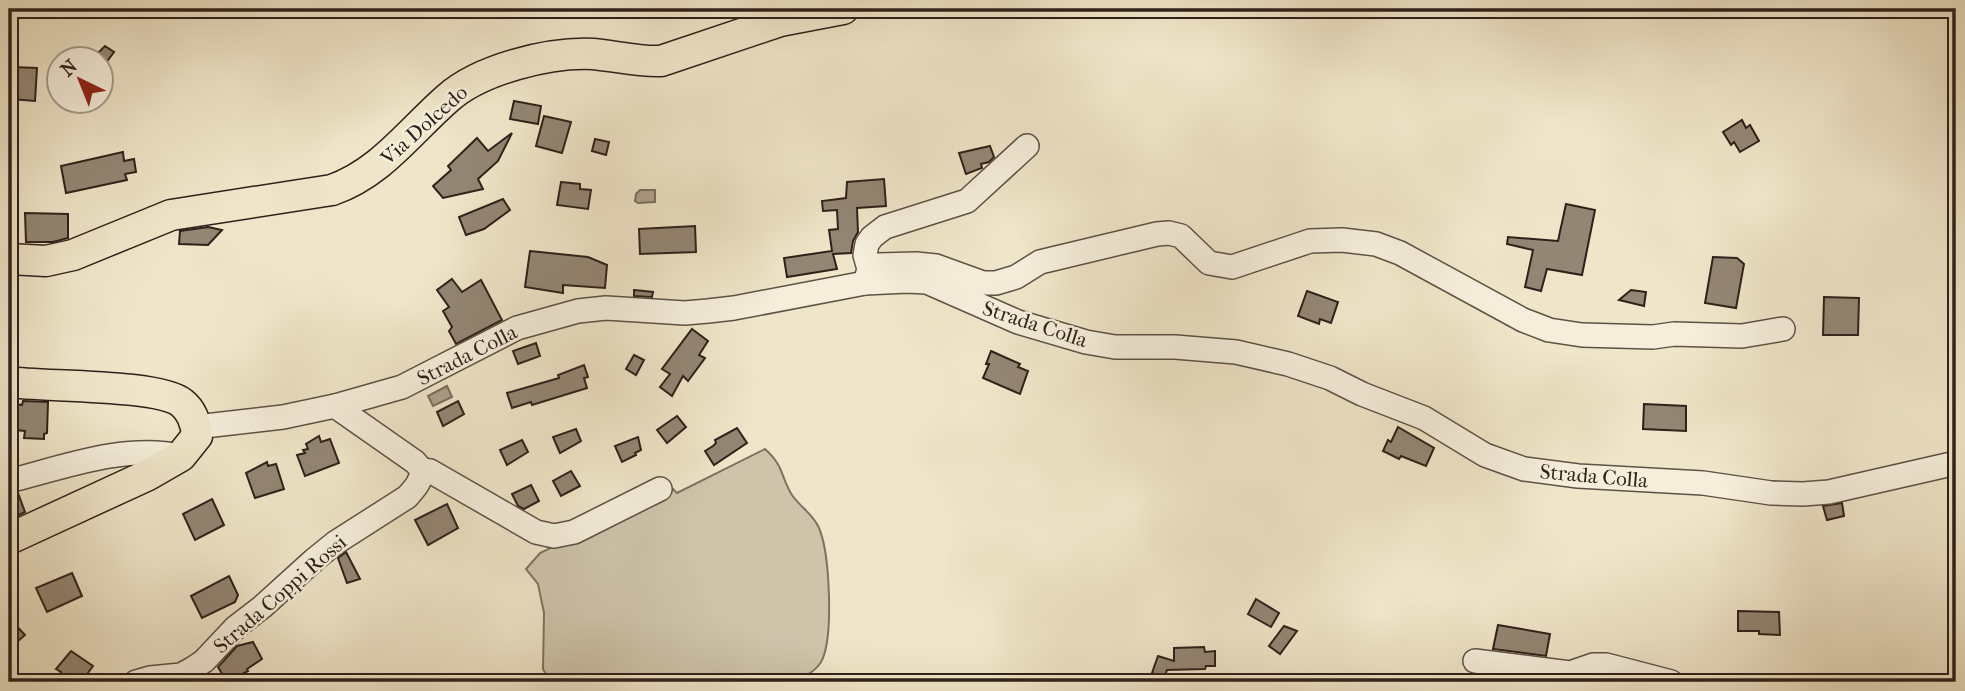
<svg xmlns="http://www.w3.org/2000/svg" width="1965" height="691" font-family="'IM FELL French Canon',serif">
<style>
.green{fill:#cec4aa;stroke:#7e7262;stroke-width:2}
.water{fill:#aea28d;stroke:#7b6e5f;stroke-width:2}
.building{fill:#938674;stroke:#2f201a;stroke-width:2}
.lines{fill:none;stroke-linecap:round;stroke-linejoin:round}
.minor-casing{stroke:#5f5146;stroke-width:26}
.major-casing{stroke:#2f201a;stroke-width:33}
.minor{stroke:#f5eedb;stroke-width:23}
.major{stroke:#efe5c8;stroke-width:30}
.labels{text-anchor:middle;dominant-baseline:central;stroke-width:5;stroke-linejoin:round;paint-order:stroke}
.street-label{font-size:21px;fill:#2f201a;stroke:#f5eedb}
</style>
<rect width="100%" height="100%" fill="#efe5c8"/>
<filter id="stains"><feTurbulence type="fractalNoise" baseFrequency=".00286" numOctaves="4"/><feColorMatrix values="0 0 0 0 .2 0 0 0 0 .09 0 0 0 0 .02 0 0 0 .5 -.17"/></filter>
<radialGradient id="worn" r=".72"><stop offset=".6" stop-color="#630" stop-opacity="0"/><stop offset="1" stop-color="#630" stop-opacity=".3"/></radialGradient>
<path class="green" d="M 765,449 C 785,467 780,476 792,495 C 800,507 814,515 819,528 C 830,554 833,632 823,658 C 818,671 802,679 789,682 L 550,682 L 543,669 L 544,613 L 538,584 L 526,569 L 540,553 L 673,489 L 677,493 Z"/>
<g class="water">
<polygon points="640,190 655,190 655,202 638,203 635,201 636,194"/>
<polygon points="447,386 452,397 433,406 428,396"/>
</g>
<g class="building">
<polygon points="105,46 114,52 105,64 95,56"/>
<polygon points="13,67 37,68 35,101 11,99"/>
<polygon points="514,101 541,106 538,124 510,119"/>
<polygon points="544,116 571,122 562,153 536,146"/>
<polygon points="1742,120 1746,128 1750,125 1759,141 1740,152 1734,142 1731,145 1723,132"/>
<polygon points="512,133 498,161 478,179 483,189 443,198 433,186 451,170 448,166 477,138 488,151"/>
<polygon points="595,139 609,142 606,155 592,151"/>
<polygon points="990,146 994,157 989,162 981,164 982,168 966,174 959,153"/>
<polygon points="123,152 124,161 134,159 136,172 125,174 127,180 66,193 61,166"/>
<polygon points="884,179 886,206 857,208 858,232 853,241 851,253 833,254 837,269 787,277 784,258 832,251 829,230 838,229 837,210 823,211 822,201 846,198 847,182"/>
<polygon points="561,182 580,184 580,189 591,190 588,209 557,205"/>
<polygon points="503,199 510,210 484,229 466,235 459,217"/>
<polygon points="1566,204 1595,210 1582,275 1547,269 1541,291 1525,287 1533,250 1507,244 1508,237 1558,241"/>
<polygon points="25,213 68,214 68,238 53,242 26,242"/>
<polygon points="695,226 696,252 640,254 639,229"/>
<polygon points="208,227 222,230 208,245 179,244 180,231"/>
<polygon points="530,251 588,257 607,265 605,288 563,285 563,293 525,287"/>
<polygon points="1713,257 1737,258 1744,264 1736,308 1705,303"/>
<polygon points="452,279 462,292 481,280 502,320 456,344 449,331 452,327 443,311 449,307 437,290"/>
<polygon points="634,290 653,292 652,297 634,296"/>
<polygon points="1631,290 1646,292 1644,306 1619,300"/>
<polygon points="1307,291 1338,302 1331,323 1320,319 1319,324 1298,316"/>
<polygon points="1824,297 1859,298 1858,335 1823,335"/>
<polygon points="692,329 708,341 699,355 705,358 688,381 683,376 672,396 660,387 670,374 662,369"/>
<polygon points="536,343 540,356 518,364 513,351"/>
<polygon points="991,351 1020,364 1018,367 1028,371 1020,394 983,378 989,364 986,364"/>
<polygon points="634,355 644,360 636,375 626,369"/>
<polygon points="584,365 588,377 584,378 587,388 532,405 531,402 512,408 507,393 559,378 558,375"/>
<polygon points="23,401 48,402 47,433 44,434 44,439 24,438 25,431 16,430 16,404 22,405"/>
<polygon points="458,401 464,414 443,426 437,412"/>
<polygon points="1644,404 1686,406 1686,431 1643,429"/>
<polygon points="677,416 686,427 667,443 657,430"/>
<polygon points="1398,427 1434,448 1426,466 1401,456 1399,459 1383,451 1388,440 1391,442"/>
<polygon points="737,428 747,443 714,465 705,451 713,446 716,443 715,440"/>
<polygon points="576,429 581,441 560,453 553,437"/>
<polygon points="319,436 321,442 330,439 339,463 305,476 297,455 305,453 303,450 308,449 306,444"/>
<polygon points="638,437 641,450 635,453 636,455 622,462 615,446"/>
<polygon points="522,440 528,452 507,465 500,450"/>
<polygon points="267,462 268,466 276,464 284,489 255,498 246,473"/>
<polygon points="571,471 580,486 561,496 553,481"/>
<polygon points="531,485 539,501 524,509 518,506 512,494"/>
<polygon points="18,493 25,512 9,520 9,495"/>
<polygon points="212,499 224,525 195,540 183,514"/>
<polygon points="1842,503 1844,516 1827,520 1823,506"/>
<polygon points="447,504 458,528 428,545 415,520"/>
<polygon points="346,552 360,579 347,583 338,558"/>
<polygon points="72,573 82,596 47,612 36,588"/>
<polygon points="229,576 238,595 235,602 202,618 191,596"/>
<polygon points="1256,599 1279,613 1271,627 1248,614"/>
<polygon points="1738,611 1779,612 1780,635 1759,634 1759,631 1738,631"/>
<polygon points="9,618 25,635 9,649"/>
<polygon points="1498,625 1550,634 1546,656 1493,649"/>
<polygon points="1284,626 1297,631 1280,654 1269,646"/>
<polygon points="253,642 262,659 247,669 248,671 227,682 218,667 237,646"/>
<polygon points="1204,647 1205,652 1215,651 1215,666 1206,666 1205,669 1167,670 1164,679 1152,673 1158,656 1174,661 1174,648"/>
<polygon points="71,651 93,666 81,682 55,682 61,672 56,669"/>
</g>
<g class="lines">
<g class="minor-casing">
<g id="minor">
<polyline points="869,269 878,265 916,264 936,266 983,283 996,283 1016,277 1040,262 1157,234 1169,233 1181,236 1209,263 1232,267 1310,241 1342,240 1376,244 1400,253 1523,320 1549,330 1582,335 1653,337 1674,334 1742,336 1783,329"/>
<polyline points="865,283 869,269 865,255 867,244 872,237 885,227 967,201 1027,146"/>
<polyline points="196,427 283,417 335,406 402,387 517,328 578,311 606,308 685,313 708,311 734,308 865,283 907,281 927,282 1018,322 1086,342 1115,347 1175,347 1236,352 1288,364 1330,378 1362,394 1424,418 1485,455 1524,469 1578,476 1703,483 1771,493 1803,494 1829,492 1956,463"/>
<polyline points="422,470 430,471 536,532 554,536 574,532 660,489"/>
<path d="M 9,481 C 64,467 124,444 181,456"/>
<polyline points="1475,661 1570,673 1593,665 1606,665 1671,682"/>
<path d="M 136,682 L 150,678 L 181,675 L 192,669 L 204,661 L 236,627 L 262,607 L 314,560 L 335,543 L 407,497 C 415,488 421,482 422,470 L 415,462 L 335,406"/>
</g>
</g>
<g class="major-casing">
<g id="major">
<path d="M 9,259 L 46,261 L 73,255 L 171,215 L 332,190 C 381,173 410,131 448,98 C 481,69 549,52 593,54 C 616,56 638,62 661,61 L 780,21 L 843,9"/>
<path d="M 9,382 C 44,387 159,384 182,403 C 192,411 196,423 197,436 L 181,456 L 148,475 L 9,539"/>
</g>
</g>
<use href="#minor" class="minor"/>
<use href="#major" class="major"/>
</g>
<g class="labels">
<g class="street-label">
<text transform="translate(424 125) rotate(-42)">Via Dolcedo</text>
<text transform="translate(1035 324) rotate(18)">Strada Colla</text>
<text transform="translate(467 355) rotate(-27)">Strada Colla</text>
<text transform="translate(1594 476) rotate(5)">Strada Colla</text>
<text transform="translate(280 594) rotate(-41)">Strada Coppi Rossi</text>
</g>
</g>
<rect width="1965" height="691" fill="none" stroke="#efe5c8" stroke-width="35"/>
<rect x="10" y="10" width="1944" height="670" fill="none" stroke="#2f201a" stroke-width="3.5"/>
<rect x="18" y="18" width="1930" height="656" fill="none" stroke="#2f201a" stroke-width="2"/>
<g transform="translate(80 80) rotate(317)"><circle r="33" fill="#f5eedb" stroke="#a69c8e" stroke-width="2"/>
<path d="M0-5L12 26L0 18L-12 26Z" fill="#8f2418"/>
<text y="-10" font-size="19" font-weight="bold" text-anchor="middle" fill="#2f201a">N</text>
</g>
<rect width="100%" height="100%" filter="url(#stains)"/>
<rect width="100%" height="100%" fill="url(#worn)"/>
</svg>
